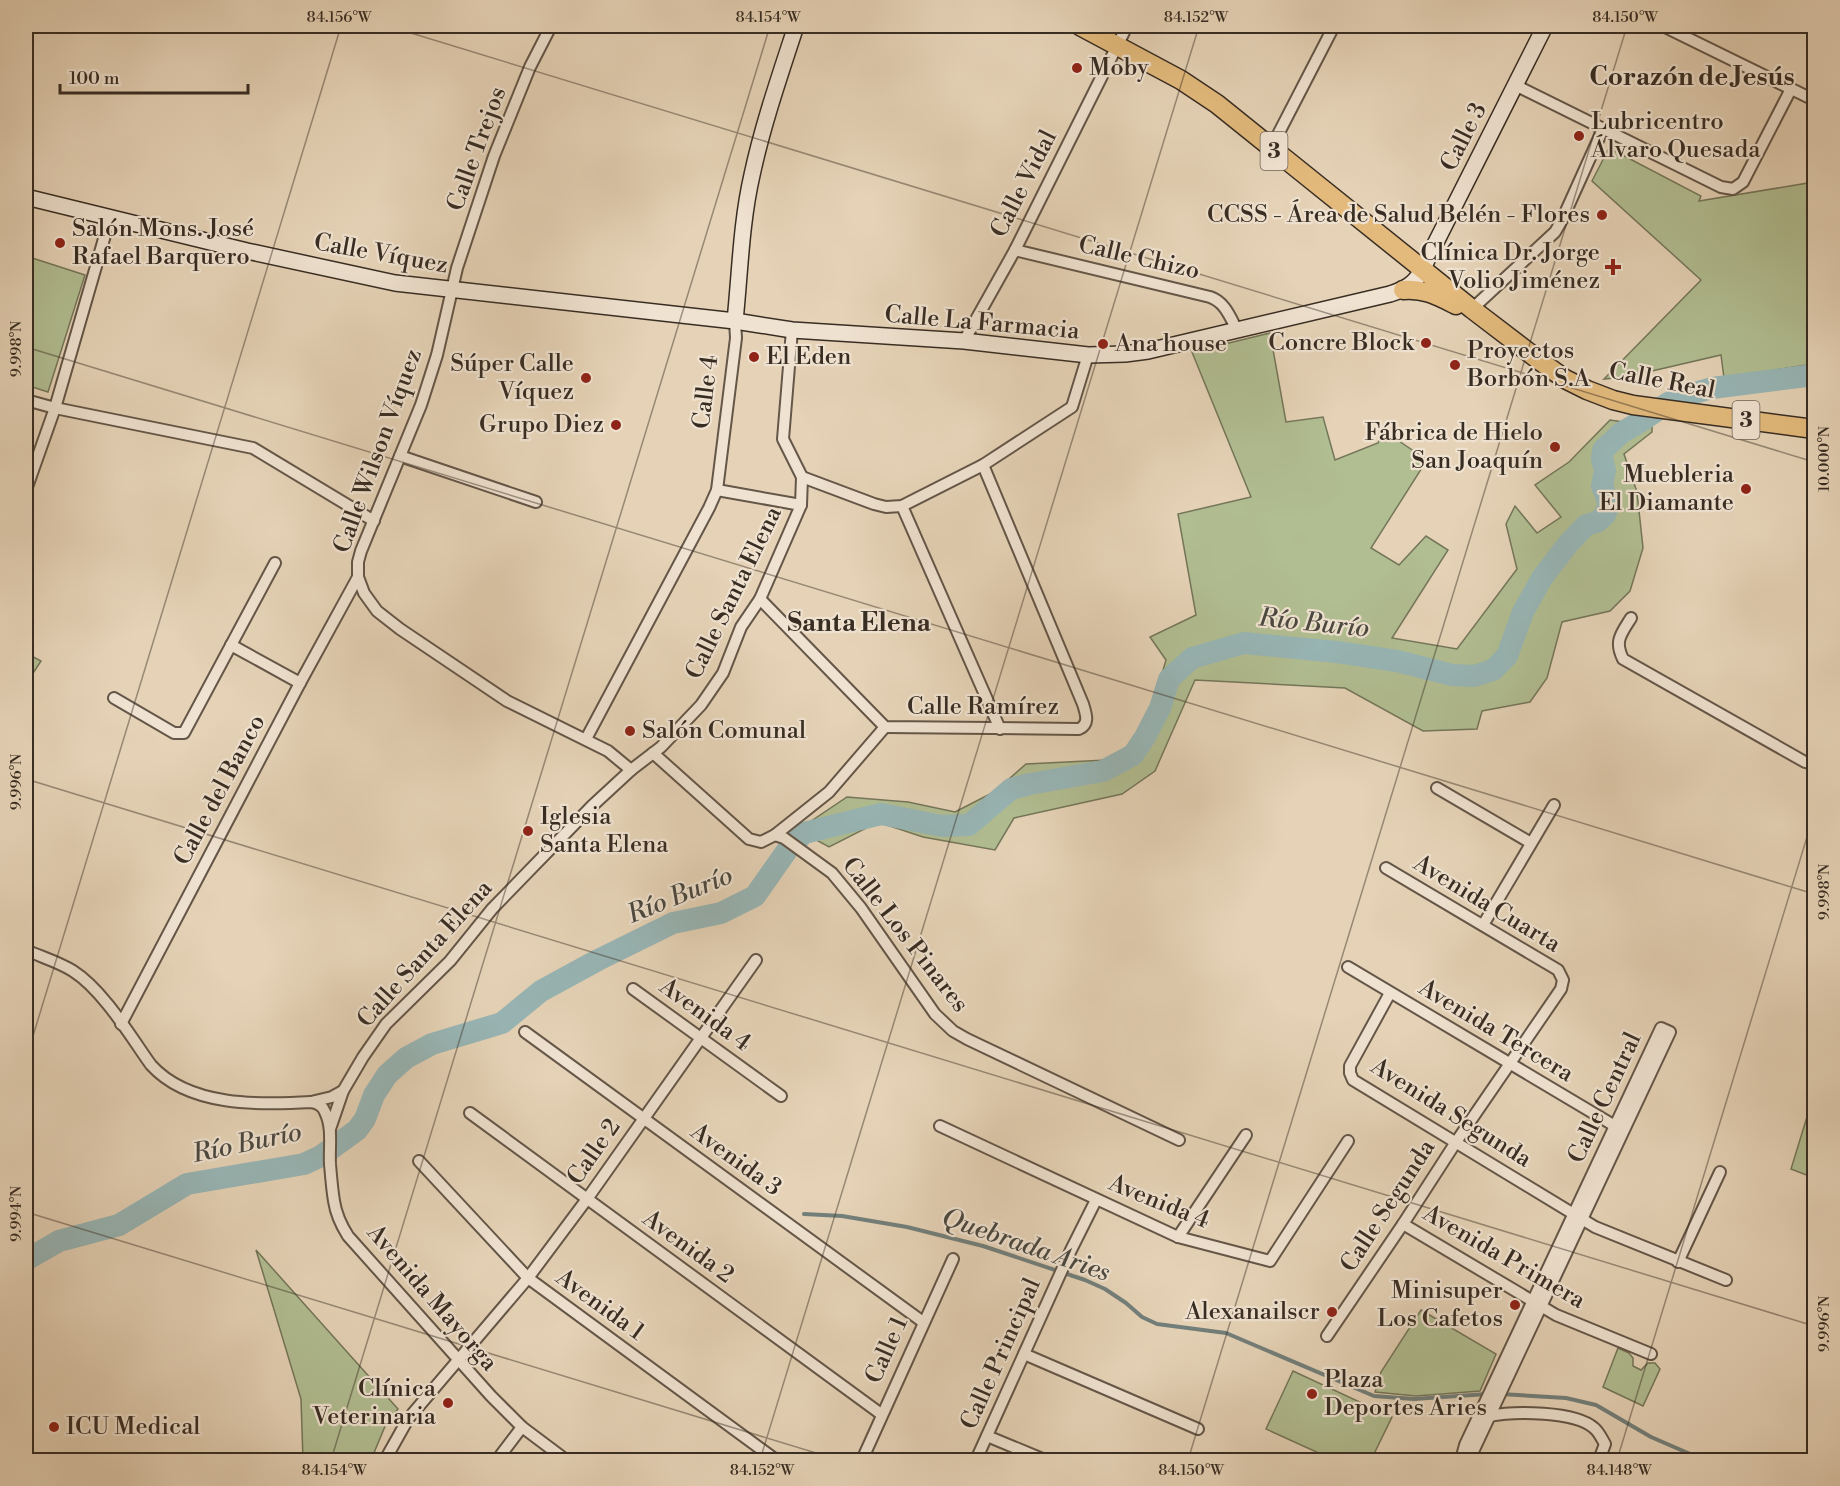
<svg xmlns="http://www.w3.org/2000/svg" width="1840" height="1486" font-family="'Libre Bodoni',serif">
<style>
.green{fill:#b1be92;stroke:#74765a;stroke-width:1.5}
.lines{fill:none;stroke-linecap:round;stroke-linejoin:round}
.stream{stroke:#727f7b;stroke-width:4}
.river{stroke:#98b6b6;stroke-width:22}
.street-casing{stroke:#645648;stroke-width:14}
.secondary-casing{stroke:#382d23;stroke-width:18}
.primary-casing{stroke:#382d23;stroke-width:21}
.street{stroke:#efe2d0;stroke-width:10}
.secondary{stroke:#efe2d0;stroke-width:15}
.primary{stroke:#e3ba7c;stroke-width:18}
.ticks{fill:none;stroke:#382d23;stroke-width:1.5;stroke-opacity:0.45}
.poi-dot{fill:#8f2418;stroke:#efe2d0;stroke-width:2}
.labels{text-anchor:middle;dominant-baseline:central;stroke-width:4.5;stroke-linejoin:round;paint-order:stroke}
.shield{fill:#efe2d0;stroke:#6f6357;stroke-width:1.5}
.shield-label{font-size:22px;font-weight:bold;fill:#382d23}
.poi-label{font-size:24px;fill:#382d23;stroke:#efe2d0;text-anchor:start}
.street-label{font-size:24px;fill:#382d23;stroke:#efe2d0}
.neighbourhood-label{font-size:26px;font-weight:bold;fill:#382d23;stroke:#efe2d0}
.water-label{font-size:26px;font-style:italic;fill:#4b4840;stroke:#efe2d0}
.neatline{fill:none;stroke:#382d23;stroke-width:2}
.ticks-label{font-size:15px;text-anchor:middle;fill:#382d23}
</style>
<rect width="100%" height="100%" fill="#e6d3b7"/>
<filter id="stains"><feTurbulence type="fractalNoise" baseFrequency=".00333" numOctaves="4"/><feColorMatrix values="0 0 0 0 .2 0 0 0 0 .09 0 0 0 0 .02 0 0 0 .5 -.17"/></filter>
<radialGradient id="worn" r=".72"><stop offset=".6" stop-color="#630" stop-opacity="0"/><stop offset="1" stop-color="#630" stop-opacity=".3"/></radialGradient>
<g class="green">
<polygon points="1609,148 1701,196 1699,201 1814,182 1814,364 1724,378 1721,355 1626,377 1604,379 1701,280 1592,181"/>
<polygon points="26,256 85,275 48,392 26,385"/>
<polygon points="1270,333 1286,422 1323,417 1335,460 1378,443 1384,431 1427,460 1371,548 1399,565 1426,536 1448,550 1392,638 1457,649 1517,569 1506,524 1515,506 1537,533 1561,517 1535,485 1569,462 1610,420 1652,426 1652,432 1624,454 1637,492 1643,548 1630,591 1610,611 1562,622 1547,678 1530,702 1482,711 1477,729 1423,731 1345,688 1195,680 1155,771 1122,794 1014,818 995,850 923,837 878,822 829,847 798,830 847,797 908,802 955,812 994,792 1026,764 1107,760 1134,749 1145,732 1166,660 1150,637 1196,615 1178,514 1251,497 1192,352"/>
<polygon points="26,653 41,661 26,684"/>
<polygon points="1814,1094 1814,1178 1791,1169"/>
<polygon points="256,1250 398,1409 386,1424 371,1460 303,1460 301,1399"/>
<polygon points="1421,1310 1496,1354 1480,1391 1416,1396 1375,1392 1381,1372"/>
<polygon points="1618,1348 1629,1353 1633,1358 1633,1366 1641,1370 1648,1363 1655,1363 1660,1369 1643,1406 1603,1387"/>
<polygon points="1293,1371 1392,1417 1371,1460 1334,1460 1266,1429"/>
</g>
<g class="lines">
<g class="stream">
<polyline points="804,1214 842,1216 907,1227 983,1246 1085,1280 1105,1289 1126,1303 1142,1317 1157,1324 1226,1333 1374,1396 1414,1399 1487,1394"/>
<polyline points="1501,1394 1566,1398 1596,1405 1651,1437 1704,1460"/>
</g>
<polyline class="river" points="26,1260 59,1241 119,1225 187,1184 304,1164 321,1156 357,1130 365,1119 374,1095 387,1075 406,1058 432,1044 502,1023 541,991 598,960 673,923 721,913 755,896 788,849 804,833 881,814 942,826 969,825 1011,789 1030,784 1103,771 1133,755 1145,737 1160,708 1169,679 1192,658 1244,643 1337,652 1397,661 1452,675 1474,676 1493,670 1507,656 1523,612 1542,578 1568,544 1586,525 1597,522 1605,515 1609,504 1602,486 1605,470 1602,459 1603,450 1621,433 1643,420 1668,403 1684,396 1712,388 1814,375"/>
<g class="street-casing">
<g id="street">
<polyline points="551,26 530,67 494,156 457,268 437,355 421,405 361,551 358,562 358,577 364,593 377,611 400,629 507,701 608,751 631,770"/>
<polyline points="1663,26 1814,100"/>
<polyline points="1515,85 1721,187 1733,189 1743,182 1791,89"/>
<polyline points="1271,148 1334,26"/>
<path d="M 1015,250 L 1210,297 C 1225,302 1230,317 1237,330"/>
<polyline points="1472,309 1555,232 1562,220 1603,129"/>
<polyline points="964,341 1015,250 1127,26"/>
<polyline points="26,400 55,408 253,448 374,521"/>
<polyline points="400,456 536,502"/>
<polyline points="802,477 874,504 886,507 902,506 983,465 1072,407 1088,355"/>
<polyline points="26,490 55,408 110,218"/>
<polyline points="717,490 801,505"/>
<polyline points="902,506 1000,729"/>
<path d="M 760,599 L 885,727 L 1079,729 C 1090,724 1086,714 1083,704 L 983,465"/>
<path d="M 1631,618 C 1621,634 1614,641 1623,659 L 1805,762 L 1814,763"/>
<polyline points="231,645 300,683"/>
<polyline points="114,698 174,733 184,733 275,563"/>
<polyline points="586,739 709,508 717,490 736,338 735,321"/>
<polyline points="653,753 749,839 761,842 775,835 829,792 885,727"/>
<polyline points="1437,788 1531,843"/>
<polyline points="775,835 784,838 832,873 861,908 935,1014 953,1031 967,1039 1179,1140"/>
<polyline points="1483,925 1554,805"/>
<path d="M 26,950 C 41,957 59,962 73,971 C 103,990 131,1037 151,1065 C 189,1107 259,1105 311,1102 C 318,1103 323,1106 325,1112 C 333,1128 329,1147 330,1164 C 331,1176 332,1189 334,1201 C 336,1214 341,1225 348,1236 L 491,1396 L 522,1427 L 566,1460"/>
<polyline points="1348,967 1620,1129"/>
<polyline points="633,989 781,1096"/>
<polyline points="1390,993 1350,1066 1350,1073 1353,1080 1595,1227 1726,1280"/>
<polyline points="121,1024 300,683 358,577"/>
<polyline points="525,1032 923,1322"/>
<polyline points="311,1102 332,1097 343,1091"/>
<polyline points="470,1113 881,1414"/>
<polyline points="940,1126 1178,1237 1270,1261 1348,1141"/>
<polyline points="330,1129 343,1091 363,1057 386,1024 450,961 492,909 592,806 631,770 661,747 701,705 723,673 741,627 760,599 801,505 802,477 783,439 792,330"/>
<polyline points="419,1161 528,1278 776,1460"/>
<polyline points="1403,1224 1556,1315 1651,1354"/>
<polyline points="1178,1237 1246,1135"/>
<polyline points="1678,1262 1720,1172"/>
<polyline points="1327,1336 1403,1224 1456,1142 1561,989 1563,980 1558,970 1386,868"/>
<polyline points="1024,1354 1198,1429"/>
<path d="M 1489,1416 C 1514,1411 1575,1411 1594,1428 C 1599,1432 1602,1439 1605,1444 L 1599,1460"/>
<polyline points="987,1436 1045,1460"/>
<polyline points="385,1460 408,1419 528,1278 587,1199 756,960"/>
<polyline points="497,1460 522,1427"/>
<polyline points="862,1460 953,1259"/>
<polyline points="976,1460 1071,1250 1096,1200"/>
<polyline points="1461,1460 1465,1445 1661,1028 1670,1032 1469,1460"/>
</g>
</g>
<g class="secondary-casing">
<g id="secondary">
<path d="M 26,197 L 247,251 L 395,283 L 735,321 L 792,330 L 964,341 L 1088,355 L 1125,354 L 1148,351 L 1390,294 C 1406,289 1416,283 1423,268 L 1545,26"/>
<path d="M 735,321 C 740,273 741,223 752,175 C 763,124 780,75 796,26"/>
</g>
</g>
<g class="primary-casing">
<g id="primary">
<polyline points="1080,26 1181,80 1217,104 1472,309 1540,361 1565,379 1587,390 1613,400 1633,405 1814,429"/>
<path d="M 1403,290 C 1424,288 1438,296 1456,305"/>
</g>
</g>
<use href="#street" class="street"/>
<use href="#secondary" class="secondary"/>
<use href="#primary" class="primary"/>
</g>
<path class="ticks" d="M 388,26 L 1814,462M 1802,26 L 1814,29M 26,347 L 1814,894M 26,779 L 1814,1326M 26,1059 L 341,26M 26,1212 L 839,1460M 331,1460 L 770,26M 760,1460 L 1199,26M 1188,1460 L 1627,26M 1617,1460 L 1814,814"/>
<g class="poi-dot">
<circle cx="1077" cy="68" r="6"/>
<circle cx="1579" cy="136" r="6"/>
<circle cx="1602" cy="215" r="6"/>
<circle cx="60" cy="243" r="6"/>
<path d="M1610 258h6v6h6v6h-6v6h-6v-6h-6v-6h6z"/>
<circle cx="1426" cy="343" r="6"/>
<circle cx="1103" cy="344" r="6"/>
<circle cx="754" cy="357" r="6"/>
<circle cx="1455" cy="365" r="6"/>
<circle cx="586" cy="378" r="6"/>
<circle cx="616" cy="425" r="6"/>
<circle cx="1555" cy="447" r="6"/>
<circle cx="1746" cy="489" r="6"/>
<circle cx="630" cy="731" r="6"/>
<circle cx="528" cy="831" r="6"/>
<circle cx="1515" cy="1305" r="6"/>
<circle cx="1332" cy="1312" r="6"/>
<circle cx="1312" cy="1394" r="6"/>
<circle cx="448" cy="1403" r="6"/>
<circle cx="54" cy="1427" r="6"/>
</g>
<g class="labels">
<g class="shield">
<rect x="1260.5" y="132" width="27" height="38" rx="4.5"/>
<rect x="1732.5" y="401" width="27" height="38" rx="4.5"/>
</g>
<g class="shield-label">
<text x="1274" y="151">3</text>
<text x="1746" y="420">3</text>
</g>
<g class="poi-label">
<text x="1089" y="68">Moby</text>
<text x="1591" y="122">Lubricentro<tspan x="1591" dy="28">Álvaro Quesada</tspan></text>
<text x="1590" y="215" text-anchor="end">CCSS - Área de Salud Belén - Flores</text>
<text x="72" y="229">Salón Mons. José<tspan x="72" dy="28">Rafael Barquero</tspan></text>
<text x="1600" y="253" text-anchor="end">Clínica Dr. Jorge<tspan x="1600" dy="28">Volio Jiménez</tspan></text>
<text x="1414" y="343" text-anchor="end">Concre Block</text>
<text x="1115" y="344">Ana house</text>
<text x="1467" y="351">Proyectos<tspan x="1467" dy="28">Borbón S.A</tspan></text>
<text x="766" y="357">El Eden</text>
<text x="574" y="364" text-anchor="end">Súper Calle<tspan x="574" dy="28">Víquez</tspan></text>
<text x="604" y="425" text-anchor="end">Grupo Diez</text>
<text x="1543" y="433" text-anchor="end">Fábrica de Hielo<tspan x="1543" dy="28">San Joaquín</tspan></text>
<text x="1734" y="475" text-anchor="end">Muebleria<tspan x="1734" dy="28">El Diamante</tspan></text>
<text x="642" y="731">Salón Comunal</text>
<text x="540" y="817">Iglesia<tspan x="540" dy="28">Santa Elena</tspan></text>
<text x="1503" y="1291" text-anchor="end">Minisuper<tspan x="1503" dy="28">Los Cafetos</tspan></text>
<text x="1320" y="1312" text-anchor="end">Alexanailscr</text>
<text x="1324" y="1380">Plaza<tspan x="1324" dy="28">Deportes Aries</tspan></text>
<text x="436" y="1389" text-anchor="end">Clínica<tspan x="436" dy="28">Veterinaria</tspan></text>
<text x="66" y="1427">ICU Medical</text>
</g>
<g class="street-label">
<text transform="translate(1464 137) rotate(-63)">Calle 3</text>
<text transform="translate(477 149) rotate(-70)">Calle Trejos</text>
<text transform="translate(1024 184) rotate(-63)">Calle Vidal</text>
<text transform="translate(381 254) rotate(10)">Calle Víquez</text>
<text transform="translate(1139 258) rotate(13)">Calle Chizo</text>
<text transform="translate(982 323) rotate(5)">Calle La Farmacia</text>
<text transform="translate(1662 381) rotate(11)">Calle Real</text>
<text transform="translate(706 392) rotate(-83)">Calle 4</text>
<text transform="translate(378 451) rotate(-70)">Calle Wilson Víquez</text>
<text transform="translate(734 593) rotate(-64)">Calle Santa Elena</text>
<text x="983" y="707">Calle Ramírez</text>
<text transform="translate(220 790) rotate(-62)">Calle del Banco</text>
<text transform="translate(1487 904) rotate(31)">Avenida Cuarta</text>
<text transform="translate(905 935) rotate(52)">Calle Los Pinares</text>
<text transform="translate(425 954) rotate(-48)">Calle Santa Elena</text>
<text transform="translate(705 1015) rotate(36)">Avenida 4</text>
<text transform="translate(1496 1031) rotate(31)">Avenida Tercera</text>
<text transform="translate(1605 1098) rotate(-65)">Calle Central</text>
<text transform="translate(1451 1113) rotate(32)">Avenida Segunda</text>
<text transform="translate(594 1152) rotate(-55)">Calle 2</text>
<text transform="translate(736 1160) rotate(36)">Avenida 3</text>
<text transform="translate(1159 1202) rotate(22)">Avenida 4</text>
<text transform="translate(1388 1206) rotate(-57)">Calle Segunda</text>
<text transform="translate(688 1247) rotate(36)">Avenida 2</text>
<text transform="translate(1504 1257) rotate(30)">Avenida Primera</text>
<text transform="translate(432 1298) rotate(49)">Avenida Mayorga</text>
<text transform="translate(600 1305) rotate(36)">Avenida 1</text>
<text transform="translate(887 1350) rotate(-66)">Calle 1</text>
<text transform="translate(1001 1354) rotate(-66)">Calle Principal</text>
</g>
<g class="neighbourhood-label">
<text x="1692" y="77">Corazón de Jesús</text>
<text x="859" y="623">Santa Elena</text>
</g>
<g class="water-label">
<text transform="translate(1314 623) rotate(6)">Río Burío</text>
<text transform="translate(680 895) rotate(-22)">Río Burío</text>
<text transform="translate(247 1143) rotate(-12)">Río Burío</text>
<text transform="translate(1026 1245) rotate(19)">Quebrada Aries</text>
</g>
</g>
<rect width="1840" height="1486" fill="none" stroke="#e6d3b7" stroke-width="66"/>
<path d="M60 84v9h188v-9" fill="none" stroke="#382d23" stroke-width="3"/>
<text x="69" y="84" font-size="18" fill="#382d23" stroke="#efe2d0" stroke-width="4.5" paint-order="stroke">100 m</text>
<rect x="33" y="33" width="1774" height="1420" class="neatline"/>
<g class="ticks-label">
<text x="339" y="22">84.156°W</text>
<text x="768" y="22">84.154°W</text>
<text x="1196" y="22">84.152°W</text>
<text x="1625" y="22">84.150°W</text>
<text transform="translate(16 349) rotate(-90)" y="5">9.998°N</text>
<text transform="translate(1824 459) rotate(-90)" y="5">10.000°N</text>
<text transform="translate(16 782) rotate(-90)" y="5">9.996°N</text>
<text transform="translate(1824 892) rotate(-90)" y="5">9.998°N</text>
<text transform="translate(16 1214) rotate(-90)" y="5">9.994°N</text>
<text transform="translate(1824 1324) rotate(-90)" y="5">9.996°N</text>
<text x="334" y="1475">84.154°W</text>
<text x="762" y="1475">84.152°W</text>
<text x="1191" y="1475">84.150°W</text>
<text x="1619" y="1475">84.148°W</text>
</g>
<rect width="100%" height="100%" filter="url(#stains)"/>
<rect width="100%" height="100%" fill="url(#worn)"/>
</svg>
